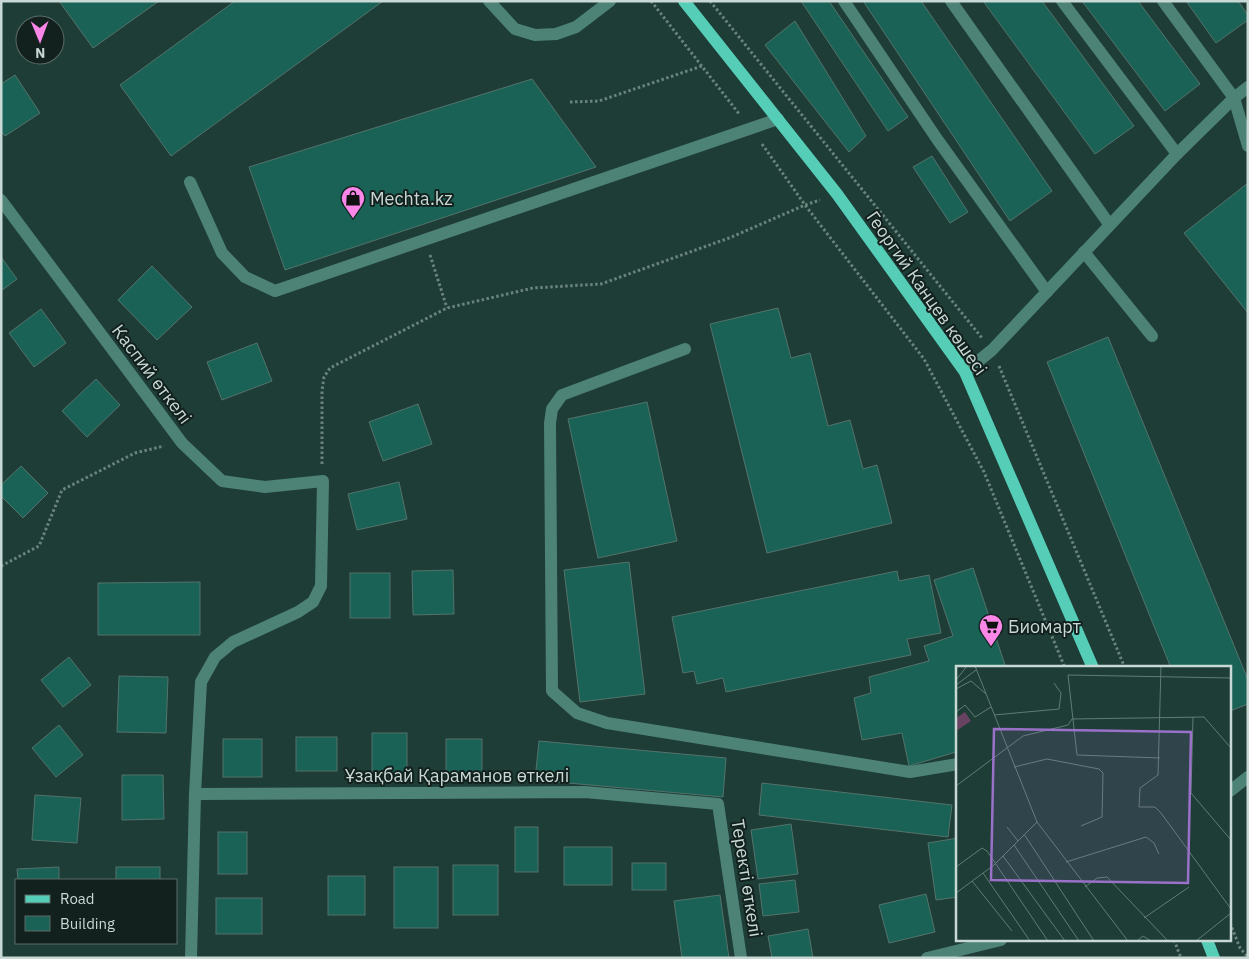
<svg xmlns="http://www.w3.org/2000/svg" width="1249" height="959" font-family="'IBM Plex Sans',sans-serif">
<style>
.building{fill:#1a6256;stroke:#53736c}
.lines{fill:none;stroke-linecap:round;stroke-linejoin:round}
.path{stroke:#6a837d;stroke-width:3;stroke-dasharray:2.5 2.5;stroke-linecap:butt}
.minor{stroke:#4d8277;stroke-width:12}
.major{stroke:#55cdb7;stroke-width:12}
.labels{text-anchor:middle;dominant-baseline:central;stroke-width:4;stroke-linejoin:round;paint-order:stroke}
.poi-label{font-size:18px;fill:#c8d9d5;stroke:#13211e;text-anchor:start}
.street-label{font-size:18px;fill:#c8d9d5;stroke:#13211e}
.inset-road{fill:none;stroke:#627b76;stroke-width:1}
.view{fill:#9a71c8;fill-opacity:0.15;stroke:#9a71c8;stroke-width:2.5}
.inset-edge{fill:none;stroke:#c8d9d5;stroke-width:2.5}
</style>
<rect width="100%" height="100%" fill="#1e3d36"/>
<g class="building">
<polygon points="59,1 159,1 93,48"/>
<polygon points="235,1 383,1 171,156 120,85"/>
<polygon points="801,1 829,1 908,117 888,131"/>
<polygon points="863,1 921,1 1052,191 1010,221"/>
<polygon points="983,1 1042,1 1134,126 1095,154"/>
<polygon points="1082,1 1138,1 1200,84 1165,111"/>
<polygon points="1186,1 1238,1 1248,15 1248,20 1216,43"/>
<polygon points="795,21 866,136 849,152 765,45"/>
<polygon points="15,75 40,113 5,136 1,131 1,84"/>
<polygon points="532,79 596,167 285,270 249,167"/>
<polygon points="932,156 968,212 950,223 913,167"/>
<polygon points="1248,183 1248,313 1184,233"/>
<polygon points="1,257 17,279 1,291"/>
<polygon points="152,266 192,307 157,340 118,300"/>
<polygon points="778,308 791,358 810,353 828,426 850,420 863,469 877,465 892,523 767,553 710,324"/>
<polygon points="41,309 66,343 34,367 9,333"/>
<polygon points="1108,337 1248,680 1248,704 1230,711 1230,668 1171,668 1047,362"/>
<polygon points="257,343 272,381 222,400 207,362"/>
<polygon points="96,379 120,405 87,437 62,411"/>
<polygon points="647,402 677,541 598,558 568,419"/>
<polygon points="418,404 432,444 383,461 369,422"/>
<polygon points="21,466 48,493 23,518 1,496 1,485"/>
<polygon points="399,482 407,519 357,530 348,494"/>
<polygon points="629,562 645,694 580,702 564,570"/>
<polygon points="973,568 1006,668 958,668 958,754 956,752 909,766 902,733 862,740 854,698 871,693 869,677 929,661 924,646 953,636 934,580"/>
<polygon points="453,570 454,614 413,615 412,571"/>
<polygon points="897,571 899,581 929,575 941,633 907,639 911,655 726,692 723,678 697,684 694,671 683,673 672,617"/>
<rect x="350" y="573" width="40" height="45"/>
<polygon points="200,582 200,635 98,635 98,583"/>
<polygon points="69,657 91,685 63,707 41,680"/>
<polygon points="119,676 168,677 166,733 117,732"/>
<polygon points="59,725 83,755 56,777 32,748"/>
<rect x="372" y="733" width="35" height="41"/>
<rect x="296" y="737" width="41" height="34"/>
<rect x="223" y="739" width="39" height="38"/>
<rect x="446" y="739" width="36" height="39"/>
<polygon points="539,741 726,758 723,797 535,780"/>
<polygon points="122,775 163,775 164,819 122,820"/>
<polygon points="762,783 952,805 948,837 759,815"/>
<polygon points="35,795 81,798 77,843 32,840"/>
<polygon points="791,824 798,874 758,879 751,830"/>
<rect x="515" y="827" width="23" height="45"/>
<rect x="218" y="832" width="29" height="42"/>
<polygon points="958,838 958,897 936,900 928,843"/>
<rect x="564" y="847" width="48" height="38"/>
<rect x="632" y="863" width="34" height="27"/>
<rect x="453" y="865" width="45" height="50"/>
<polygon points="59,867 59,880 18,880 17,869"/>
<rect x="116" y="867" width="44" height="13"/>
<rect x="394" y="867" width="44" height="61"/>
<rect x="328" y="876" width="37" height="39"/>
<polygon points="795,880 799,912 763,916 759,884"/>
<polygon points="926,894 935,932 889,943 879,905"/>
<polygon points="720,895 729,958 682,958 674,901"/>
<rect x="216" y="898" width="46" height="36"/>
<polygon points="808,929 813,958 772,958 768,936"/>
</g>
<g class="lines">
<g class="path">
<polyline points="651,1 740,115"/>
<polyline points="710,1 982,338"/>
<polyline points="570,102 599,101 702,66"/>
<polyline points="762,144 805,205 924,359 984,472 1065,668"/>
<polyline points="430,255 447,308"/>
<polyline points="999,366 1125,668"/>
<polyline points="322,464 322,391 324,377 330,368 447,308 533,288 601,284 729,238 805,205 820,200"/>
<polyline points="1,566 39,546 62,490 135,453 164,446"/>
<polyline points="1230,923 1240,948 1248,957"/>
<polyline points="1174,940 1181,958"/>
</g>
<g class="minor">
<polyline points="489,1 515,29 535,35 556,34 576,27 610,1"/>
<polyline points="844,1 937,139 1047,292"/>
<polyline points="951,1 1109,224"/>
<polyline points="1062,1 1177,154"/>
<polyline points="1163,1 1234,98 1248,146"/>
<polyline points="190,182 222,253 245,277 275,291 778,119"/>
<polyline points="1,200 182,443 222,481 265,487 323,481 321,586 313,602 298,612 233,642 215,657 201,682 195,794 191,958"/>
<polyline points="1084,252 1152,336"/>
<polyline points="685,349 562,395 552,409 550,423 552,691 577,713 607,723 910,772 958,764"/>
<polyline points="965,372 992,350 1177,154 1234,98 1248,87"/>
<polyline points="1230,791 1248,777"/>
<polyline points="195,794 585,792 718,804 741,958"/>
<polyline points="927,958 1001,940"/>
</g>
<g class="major">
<polyline points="684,1 837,194 965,372 1093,668"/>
<polyline points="1207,940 1214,958"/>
</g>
</g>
<defs>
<g id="shop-pin" transform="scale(1.25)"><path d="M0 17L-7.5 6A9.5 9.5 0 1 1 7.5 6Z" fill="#fa87e7" stroke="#13211e"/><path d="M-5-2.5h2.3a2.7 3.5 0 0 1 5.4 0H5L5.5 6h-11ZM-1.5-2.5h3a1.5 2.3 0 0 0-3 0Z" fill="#111"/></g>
<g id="supermarket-pin" transform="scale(1.25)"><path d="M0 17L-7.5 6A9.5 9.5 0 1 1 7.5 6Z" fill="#fa87e7" stroke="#13211e"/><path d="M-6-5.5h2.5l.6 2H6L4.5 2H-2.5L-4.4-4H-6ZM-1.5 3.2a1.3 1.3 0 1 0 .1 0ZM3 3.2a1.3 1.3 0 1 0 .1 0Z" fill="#111"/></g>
</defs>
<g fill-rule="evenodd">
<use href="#shop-pin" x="353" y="198"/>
<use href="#supermarket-pin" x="991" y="626"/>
</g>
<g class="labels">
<g class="poi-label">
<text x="370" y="198">Mechta.kz</text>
<text x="1008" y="626">Биомарт</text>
</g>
<g class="street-label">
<text transform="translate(927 293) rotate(55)">Георгий Канцев көшесі</text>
<text transform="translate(152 374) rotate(53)">Каспий өткелі</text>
<text x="457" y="775">Ұзақбай Қараманов өткелі</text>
<text transform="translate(747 878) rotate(81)">Теректі өткелі</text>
</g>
</g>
<g transform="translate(956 666)">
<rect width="275" height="275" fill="#1e3d36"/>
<path d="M 9,46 L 15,55 L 0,65 L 0,52 Z" fill="#684361"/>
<path class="inset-road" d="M 19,0 L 81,156 L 172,275M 205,0 L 202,109 L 184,122 L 183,141 L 199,141 L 205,147 L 275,243M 0,14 L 11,0M 0,19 L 20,4M 0,23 L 15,15 L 30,28M 0,46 L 9,39 L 19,51 L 35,41M 38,49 L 103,43 L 105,27 L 98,17M 237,51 L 235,127 L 275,174M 204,92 L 121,89 L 112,9 L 275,12M 58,101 L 91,93 L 143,103 L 147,107 L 146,151 L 125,160M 0,120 L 67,70 L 112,59 L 116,53 L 248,51 L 275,82M 51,161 L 62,175M 68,168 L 138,275M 58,179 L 123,275M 47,190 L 109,275M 110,196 L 190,171 L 198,177 L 203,188M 0,201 L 26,182 L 31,185 L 92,275M 27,207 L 74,275M 16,215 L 56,265M 129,221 L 141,212 L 151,211 L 212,275M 0,227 L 38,199 L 81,156M 188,252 L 233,221M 181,275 L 187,270 L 195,275M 240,275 L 275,247"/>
<path class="view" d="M 38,63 L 235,66 L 232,217 L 35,214 Z"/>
<rect width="275" height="275" class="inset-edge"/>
</g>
<rect width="1249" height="959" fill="none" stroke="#c8d9d5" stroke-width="5"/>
<rect x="15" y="879" width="162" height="65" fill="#13211e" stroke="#5b6b67"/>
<rect x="25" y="895" width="25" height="8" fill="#55cdb7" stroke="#5b6b67"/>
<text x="60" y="904" font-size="15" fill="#c8d9d5">Road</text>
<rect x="25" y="916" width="25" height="15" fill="#1a6256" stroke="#5b6b67"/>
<text x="60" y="929" font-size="15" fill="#c8d9d5">Building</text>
<g transform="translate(40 40) rotate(179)"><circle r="24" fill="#13211e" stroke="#5b6b67"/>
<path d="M0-4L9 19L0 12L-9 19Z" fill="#fa87e7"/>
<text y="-8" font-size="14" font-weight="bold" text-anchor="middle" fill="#c8d9d5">N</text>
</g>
</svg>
